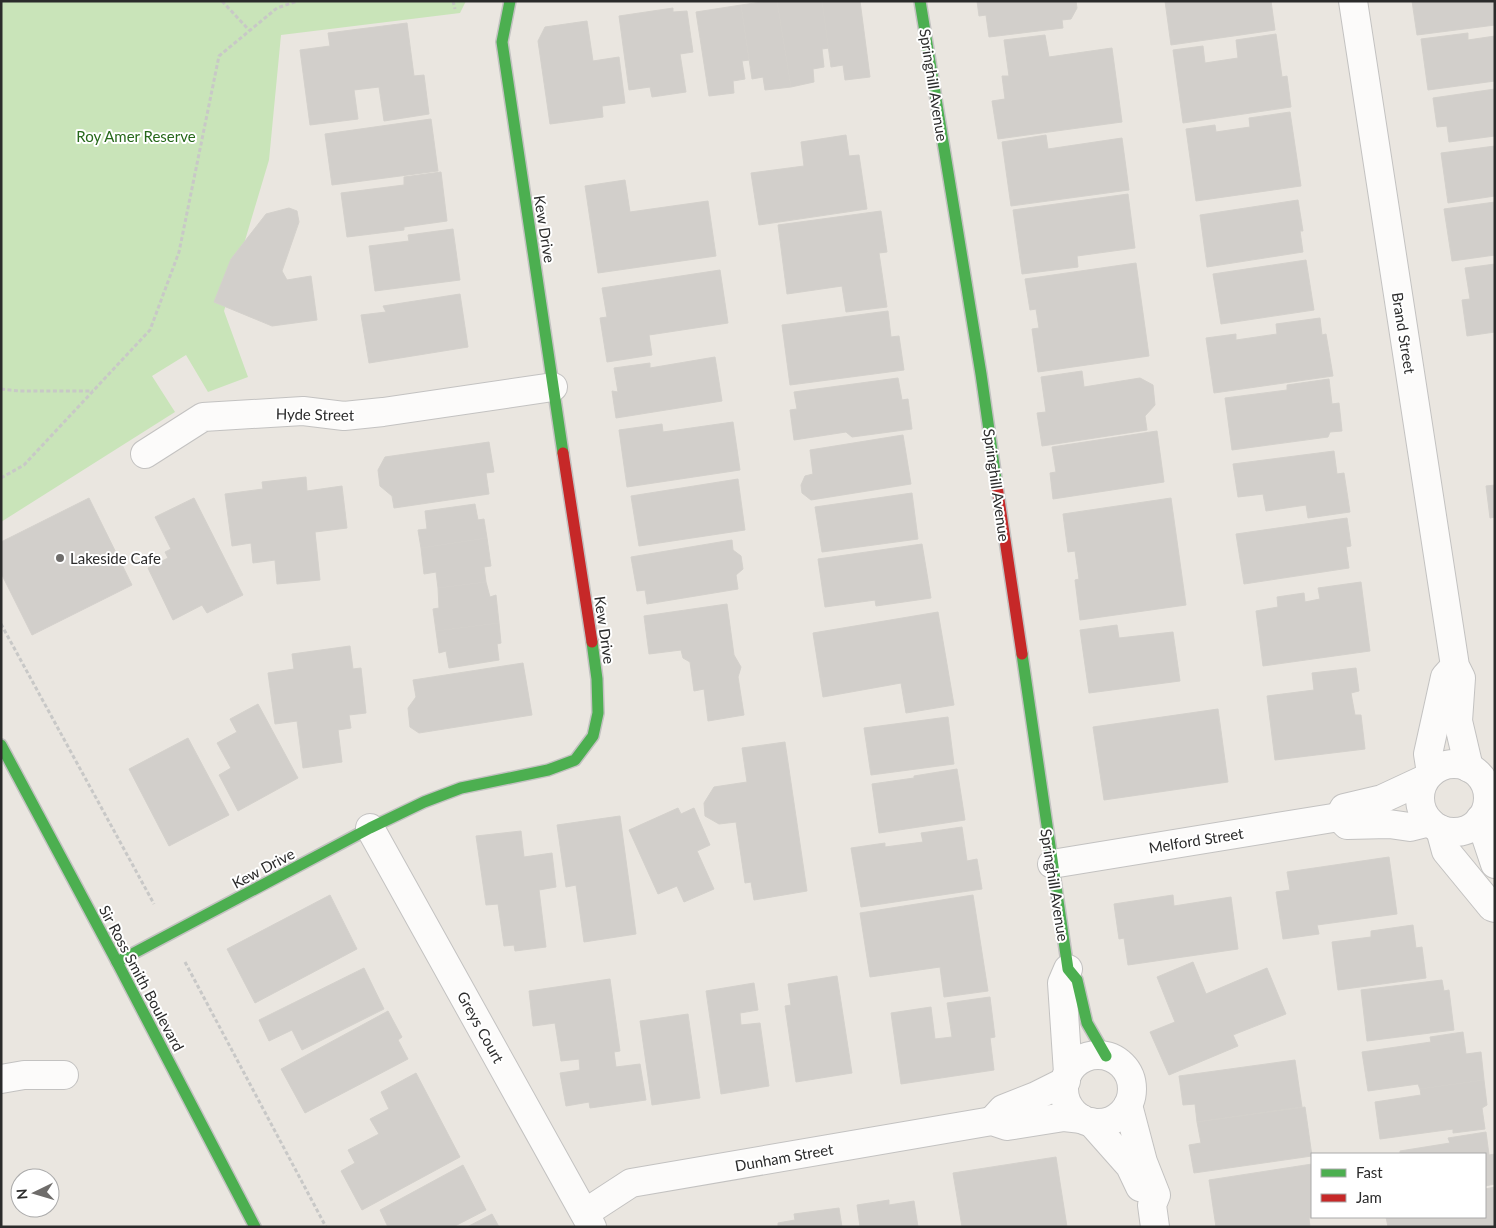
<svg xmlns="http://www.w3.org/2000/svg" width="1496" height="1228" font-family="Lato,sans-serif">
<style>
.green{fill:#c9e4b9}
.building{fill:#d2cfcb;stroke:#d4d1cc}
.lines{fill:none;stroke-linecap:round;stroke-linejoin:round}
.street-casing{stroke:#c3c2c1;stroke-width:30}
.fast-casing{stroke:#c3c2c1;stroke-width:14}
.jam-casing{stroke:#c3c2c1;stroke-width:14}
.path{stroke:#c8c8c7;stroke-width:3;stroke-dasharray:4 2.5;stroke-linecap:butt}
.street{stroke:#fcfbfa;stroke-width:28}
.fast{stroke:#4caf50;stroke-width:11}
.jam{stroke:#c62828;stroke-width:11}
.poi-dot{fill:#6e6c6a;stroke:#fff;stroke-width:2}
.labels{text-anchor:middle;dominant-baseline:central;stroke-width:4;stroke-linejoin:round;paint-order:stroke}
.street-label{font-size:15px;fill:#2b2b2b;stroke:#fff}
.park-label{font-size:15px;fill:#26681a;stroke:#fff}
.poi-label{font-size:15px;fill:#2b2b2b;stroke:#fff;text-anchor:start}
</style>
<rect width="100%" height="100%" fill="#eae6e0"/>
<polygon class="green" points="1,1 466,1 460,13 281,35 269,160 224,311 248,377 208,392 186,355 152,376 175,412 1,522"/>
<g class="building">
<polygon points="769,1 777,1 791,87 765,90 763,77 752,79 741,5"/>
<polygon points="777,1 822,1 829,48 822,49 824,67 813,69 814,82 791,87"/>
<polygon points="822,1 860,1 870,77 845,80 843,65 831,67"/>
<polygon points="977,1 1076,1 1077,8 1071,19 1062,20 1063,28 989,37 986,15 979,16"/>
<polygon points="1165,1 1271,1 1275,30 1171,45"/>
<polygon points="1412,1 1495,1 1495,25 1417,35"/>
<polygon points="741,5 749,60 742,61 745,79 733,81 734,93 709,96 696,12"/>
<polygon points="673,8 673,12 687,11 693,52 680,54 686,92 652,97 650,87 629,90 619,16"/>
<polygon points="587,21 593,61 619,57 625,103 602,106 603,117 550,124 538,41 545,27"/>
<polygon points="407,23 414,76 424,75 429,114 384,121 379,87 354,90 358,119 310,125 300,50 330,46 328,33"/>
<polygon points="1468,33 1468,40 1495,36 1495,81 1428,90 1421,39"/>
<polygon points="1276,34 1282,77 1287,76 1291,107 1183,123 1173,50 1203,46 1205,63 1238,58 1236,40"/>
<polygon points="1045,35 1049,57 1112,48 1122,122 998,139 992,101 1005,99 1002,76 1009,76 1004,40"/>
<polygon points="1495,89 1495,136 1449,142 1447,126 1437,127 1433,98"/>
<polygon points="1290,112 1301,186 1196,201 1186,129 1215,125 1216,132 1250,127 1249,118"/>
<polygon points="431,119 438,171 332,185 325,134"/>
<polygon points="846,135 849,156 859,155 867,209 759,225 751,173 804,166 801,142"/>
<polygon points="1046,135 1048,149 1122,138 1129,190 1011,206 1002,142"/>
<polygon points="1495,146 1495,196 1448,203 1441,153"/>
<polygon points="441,172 447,221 404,227 404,230 347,237 341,193 404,185 404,177"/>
<polygon points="625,180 630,212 708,201 716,256 598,273 585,186"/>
<polygon points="1128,194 1135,248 1077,256 1078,267 1022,274 1013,210"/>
<polygon points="1298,200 1303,231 1300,231 1303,252 1207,267 1200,215"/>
<polygon points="1495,202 1495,255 1452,261 1444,209"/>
<polygon points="289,208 297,211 299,222 282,271 287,280 311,276 317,320 272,326 214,302 231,259 266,214"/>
<polygon points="881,211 887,252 879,253 887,307 846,312 842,286 787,294 778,225"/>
<polygon points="453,229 460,280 375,291 369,246 409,241 408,235"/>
<polygon points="1306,260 1314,310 1221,324 1213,274"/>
<polygon points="1136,263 1149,356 1038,372 1032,329 1039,328 1036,309 1030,310 1025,279"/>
<polygon points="1495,264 1495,332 1467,336 1462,300 1470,299 1465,268"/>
<polygon points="720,270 728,323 649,335 652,355 607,362 600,318 607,317 602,288"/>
<polygon points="460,294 468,347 369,363 361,315 386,312 383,306"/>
<polygon points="888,311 891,337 899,336 904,370 790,385 782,325"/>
<polygon points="1320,318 1322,335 1326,334 1333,376 1214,393 1206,338 1236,334 1236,340 1277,334 1276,324"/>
<polygon points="715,357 722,401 616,418 612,391 618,392 614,368 650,363 650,368"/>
<polygon points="1082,371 1084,387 1140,378 1153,385 1155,405 1145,416 1147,430 1042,446 1037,413 1046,412 1041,377"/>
<polygon points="898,378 902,400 908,399 912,429 852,437 846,432 794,440 790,410 797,409 794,392"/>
<polygon points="1329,379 1332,404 1339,403 1342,431 1330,432 1328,437 1232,450 1225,398 1287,390 1287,385"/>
<polygon points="733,422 740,470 627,487 619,430 662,424 663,432"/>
<polygon points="1157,431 1164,482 1053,499 1050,473 1056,472 1052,447"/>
<polygon points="903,435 911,484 811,500 802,493 801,485 805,476 813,474 810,450"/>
<polygon points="489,442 494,472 486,473 489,494 394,508 392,496 380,486 378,470 385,457"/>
<polygon points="1334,451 1337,474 1344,473 1350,512 1308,518 1306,505 1266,511 1263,494 1238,497 1233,464"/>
<polygon points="306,477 307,491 342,486 347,528 315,532 320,580 277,584 275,560 253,563 251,543 232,546 225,494 263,489 262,482"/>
<polygon points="738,479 745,530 639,546 631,496"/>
<polygon points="1495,485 1495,517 1490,518 1486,486"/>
<polygon points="912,493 918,539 822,552 815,507"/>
<polygon points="89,498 132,585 32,635 1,573 1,542"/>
<polygon points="194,498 243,595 207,613 202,605 173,620 148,568 168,558 165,552 171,549 155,517"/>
<polygon points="1171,498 1186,605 1080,620 1075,580 1079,579 1075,551 1068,552 1063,514"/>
<polygon points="475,504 478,520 484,519 487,538 421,548 418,530 427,529 425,511"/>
<polygon points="1347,518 1351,546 1346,547 1349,568 1244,584 1236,534"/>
<polygon points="487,538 491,566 484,567 486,582 438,588 436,572 424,574 421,548"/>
<polygon points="732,540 733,550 741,556 743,569 736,575 738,589 647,604 645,590 637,591 631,557"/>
<polygon points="922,544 931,598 876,606 875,600 825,607 818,559"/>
<polygon points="486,582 490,597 496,595 499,623 436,631 433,609 439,608 438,588"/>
<polygon points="1361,582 1370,651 1263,666 1256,611 1278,607 1277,597 1304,593 1305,602 1320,599 1318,588"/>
<polygon points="727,604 734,655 741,667 738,677 744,715 708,721 704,689 694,691 690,662 683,658 681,650 649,654 644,616"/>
<polygon points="938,612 954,705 906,713 901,683 823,697 813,633"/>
<polygon points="499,623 501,643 497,644 499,660 449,668 446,651 439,653 436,631"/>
<polygon points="1117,625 1119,638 1173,632 1180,681 1089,693 1080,630"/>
<polygon points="350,646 353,669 361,668 366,713 349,715 351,728 338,730 342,762 303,768 297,721 275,724 268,673 294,669 292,654"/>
<polygon points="523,663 532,715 419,733 410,727 408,708 416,697 413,680"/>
<polygon points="1356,668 1359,691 1351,693 1355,715 1361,715 1365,749 1275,760 1267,696 1314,690 1312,673"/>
<polygon points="258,704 298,778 238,811 219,775 231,768 217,743 237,732 230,719"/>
<polygon points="1218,709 1228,782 1104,800 1093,727"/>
<polygon points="948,717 954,764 871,775 864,728"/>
<polygon points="188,738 229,815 169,846 129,769"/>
<polygon points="785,742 807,891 754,900 751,882 745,883 736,822 719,824 705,816 704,803 714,787 747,782 742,748"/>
<polygon points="957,769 965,820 879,833 872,784 914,778 914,776"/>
<polygon points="678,808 681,814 694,808 710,845 697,851 714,889 684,902 677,886 658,894 629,830"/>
<polygon points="620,816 636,934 584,942 576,885 566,887 557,825"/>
<polygon points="962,827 967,861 977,859 982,889 861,907 851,848 885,843 885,847 923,842 921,833"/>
<polygon points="521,831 524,857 552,853 556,887 539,890 546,947 515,951 514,945 504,946 498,904 486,905 476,836"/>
<polygon points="1389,857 1397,914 1317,925 1319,934 1283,939 1276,892 1290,890 1287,872"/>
<polygon points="330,895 357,949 255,1003 227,949"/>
<polygon points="973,895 988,991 944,997 940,967 870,977 860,913"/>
<polygon points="1173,895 1174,906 1231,897 1238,949 1128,965 1124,938 1119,939 1114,904"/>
<polygon points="1413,925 1416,948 1422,947 1426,978 1338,990 1332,942 1371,937 1371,931"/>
<polygon points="1193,962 1206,994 1267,968 1286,1014 1233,1035 1238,1046 1169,1075 1150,1032 1175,1022 1157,977"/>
<polygon points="364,968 384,1009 302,1050 292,1030 269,1041 259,1020"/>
<polygon points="837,976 852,1073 796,1082 785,1006 791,1005 788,984"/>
<polygon points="610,979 620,1051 614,1052 616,1067 640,1064 646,1100 590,1108 589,1102 566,1106 560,1073 580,1070 579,1059 561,1061 555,1023 533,1026 529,991"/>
<polygon points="1442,980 1444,991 1449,990 1454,1030 1367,1041 1361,990"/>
<polygon points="754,983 758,1010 740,1013 741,1025 760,1023 769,1086 721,1094 706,991"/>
<polygon points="990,997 995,1037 990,1038 994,1070 901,1084 891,1013 931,1007 935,1039 952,1037 947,1003"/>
<polygon points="388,1011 402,1037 398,1040 408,1059 305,1113 281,1069"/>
<polygon points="688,1014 700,1098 652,1105 640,1021"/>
<polygon points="1463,1032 1466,1054 1481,1052 1484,1080 1420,1089 1418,1084 1368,1091 1362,1052 1431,1042 1430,1037"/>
<polygon points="1295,1060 1302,1107 1197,1122 1195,1104 1183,1105 1179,1076"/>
<polygon points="416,1073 460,1157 362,1210 341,1171 355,1163 348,1150 379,1134 370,1119 389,1109 381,1092"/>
<polygon points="1484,1080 1487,1105 1482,1108 1485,1129 1453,1133 1453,1129 1380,1139 1375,1102 1421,1095 1420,1089"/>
<polygon points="1305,1107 1312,1156 1194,1173 1189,1145 1201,1143 1197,1122"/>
<polygon points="1486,1132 1489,1155 1495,1154 1495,1184 1485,1186 1485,1154 1400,1154 1400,1151 1450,1143 1448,1138"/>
<polygon points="1056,1157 1067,1227 962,1227 953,1173"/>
<polygon points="1312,1164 1312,1217 1316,1217 1309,1218 1310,1227 1216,1227 1209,1180"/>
<polygon points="463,1165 486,1210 453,1227 388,1227 380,1210"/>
<polygon points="1495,1187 1495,1227 1388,1227 1386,1217 1485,1217 1485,1189"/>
<polygon points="889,1200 889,1205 914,1201 918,1227 860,1227 857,1205"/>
<polygon points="839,1208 842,1227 778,1227 778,1223 795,1220 794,1214"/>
<polygon points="492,1214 499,1227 467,1227"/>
</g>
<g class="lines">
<g class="street-casing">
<g id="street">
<polyline points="1353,1 1455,666 1461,678 1458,721 1469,768"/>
<polyline points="145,454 203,417 303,411 344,416 383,412 553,387"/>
<circle cx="1454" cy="798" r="34"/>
<polyline points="1431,773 1428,754 1445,677 1454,667"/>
<polyline points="1339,817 1344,808 1382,799 1425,779"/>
<polyline points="1339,817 1347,825 1389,824 1410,827 1430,822"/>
<polyline points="1480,819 1495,864"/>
<polyline points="370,828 592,1227"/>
<polyline points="1440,829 1446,851 1492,907 1495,908"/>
<polyline points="1052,864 1339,817"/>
<circle cx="1098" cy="1089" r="34"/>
<polyline points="1068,1073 1062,983 1068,969"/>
<polyline points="1,1079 24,1075 64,1075"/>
<polyline points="1128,1105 1143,1162 1156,1195 1152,1205 1155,1227"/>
<polyline points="992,1121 1003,1109 1036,1096 1066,1081"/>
<polyline points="1091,1122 1130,1166 1140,1187"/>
<polyline points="585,1213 631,1183 992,1121 1007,1126 1064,1117 1082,1119"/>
</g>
</g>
<g class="fast-casing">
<g id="fast">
<polyline points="510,1 502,42 563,453"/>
<polyline points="920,1 981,374 997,486"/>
<polyline points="1022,654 1068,969 1077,980 1087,1023 1106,1056"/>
<polyline points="1,745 117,962 255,1227"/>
<polyline points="117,962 370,828 424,802 461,788 548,770 575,760 593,736 598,713 597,679 592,642"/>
</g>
</g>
<g class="jam-casing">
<g id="jam">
<polyline points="563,453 592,642"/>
<polyline points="997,486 1022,654"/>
</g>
</g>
<g class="path">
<polyline points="222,1 249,30"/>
<polyline points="453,1 455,9"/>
<polyline points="1,389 19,391 93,391"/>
<polyline points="1,478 24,465 150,330 179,252 219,56 277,8 298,1"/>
<polyline points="1,624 154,904"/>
<polyline points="185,962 326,1227"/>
</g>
<use href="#street" class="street"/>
<use href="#fast" class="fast"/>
<use href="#jam" class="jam"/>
</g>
<circle class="poi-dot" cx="60" cy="558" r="5"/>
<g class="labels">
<g class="street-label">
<text transform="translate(934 85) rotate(81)">Springhill Avenue</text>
<text transform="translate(545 229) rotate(81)">Kew Drive</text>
<text transform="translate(1404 333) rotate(81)">Brand Street</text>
<text transform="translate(315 414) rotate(1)">Hyde Street</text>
<text transform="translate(997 485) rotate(82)">Springhill Avenue</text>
<text transform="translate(605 630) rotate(82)">Kew Drive</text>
<text transform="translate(1196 840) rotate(-9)">Melford Street</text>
<text transform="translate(263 868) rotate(-28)">Kew Drive</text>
<text transform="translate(1055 885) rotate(81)">Springhill Avenue</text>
<text transform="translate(142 978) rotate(62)">Sir Ross Smith Boulevard</text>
<text transform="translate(481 1027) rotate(61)">Greys Court</text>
<text transform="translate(784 1157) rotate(-10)">Dunham Street</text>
</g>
<g class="park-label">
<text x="136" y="136">Roy Amer Reserve</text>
</g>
<g class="poi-label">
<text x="70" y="558">Lakeside Cafe</text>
</g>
</g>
<rect width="1496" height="1228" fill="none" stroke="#2b2b2b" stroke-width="5"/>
<rect x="1311" y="1153" width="175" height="65" fill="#ffffff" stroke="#aaaaaa"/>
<rect x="1321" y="1169" width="25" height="8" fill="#4caf50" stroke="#aaaaaa"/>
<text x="1356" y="1178" font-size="15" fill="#2b2b2b">Fast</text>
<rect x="1321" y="1194" width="25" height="8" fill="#c62828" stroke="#aaaaaa"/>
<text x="1356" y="1203" font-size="15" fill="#2b2b2b">Jam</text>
<g transform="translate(35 1193) rotate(265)"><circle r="24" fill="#ffffff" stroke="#aaaaaa"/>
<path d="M0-4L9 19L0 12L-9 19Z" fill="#6e6c6a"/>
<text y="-8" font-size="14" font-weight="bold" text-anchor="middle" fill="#2b2b2b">N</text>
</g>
</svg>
